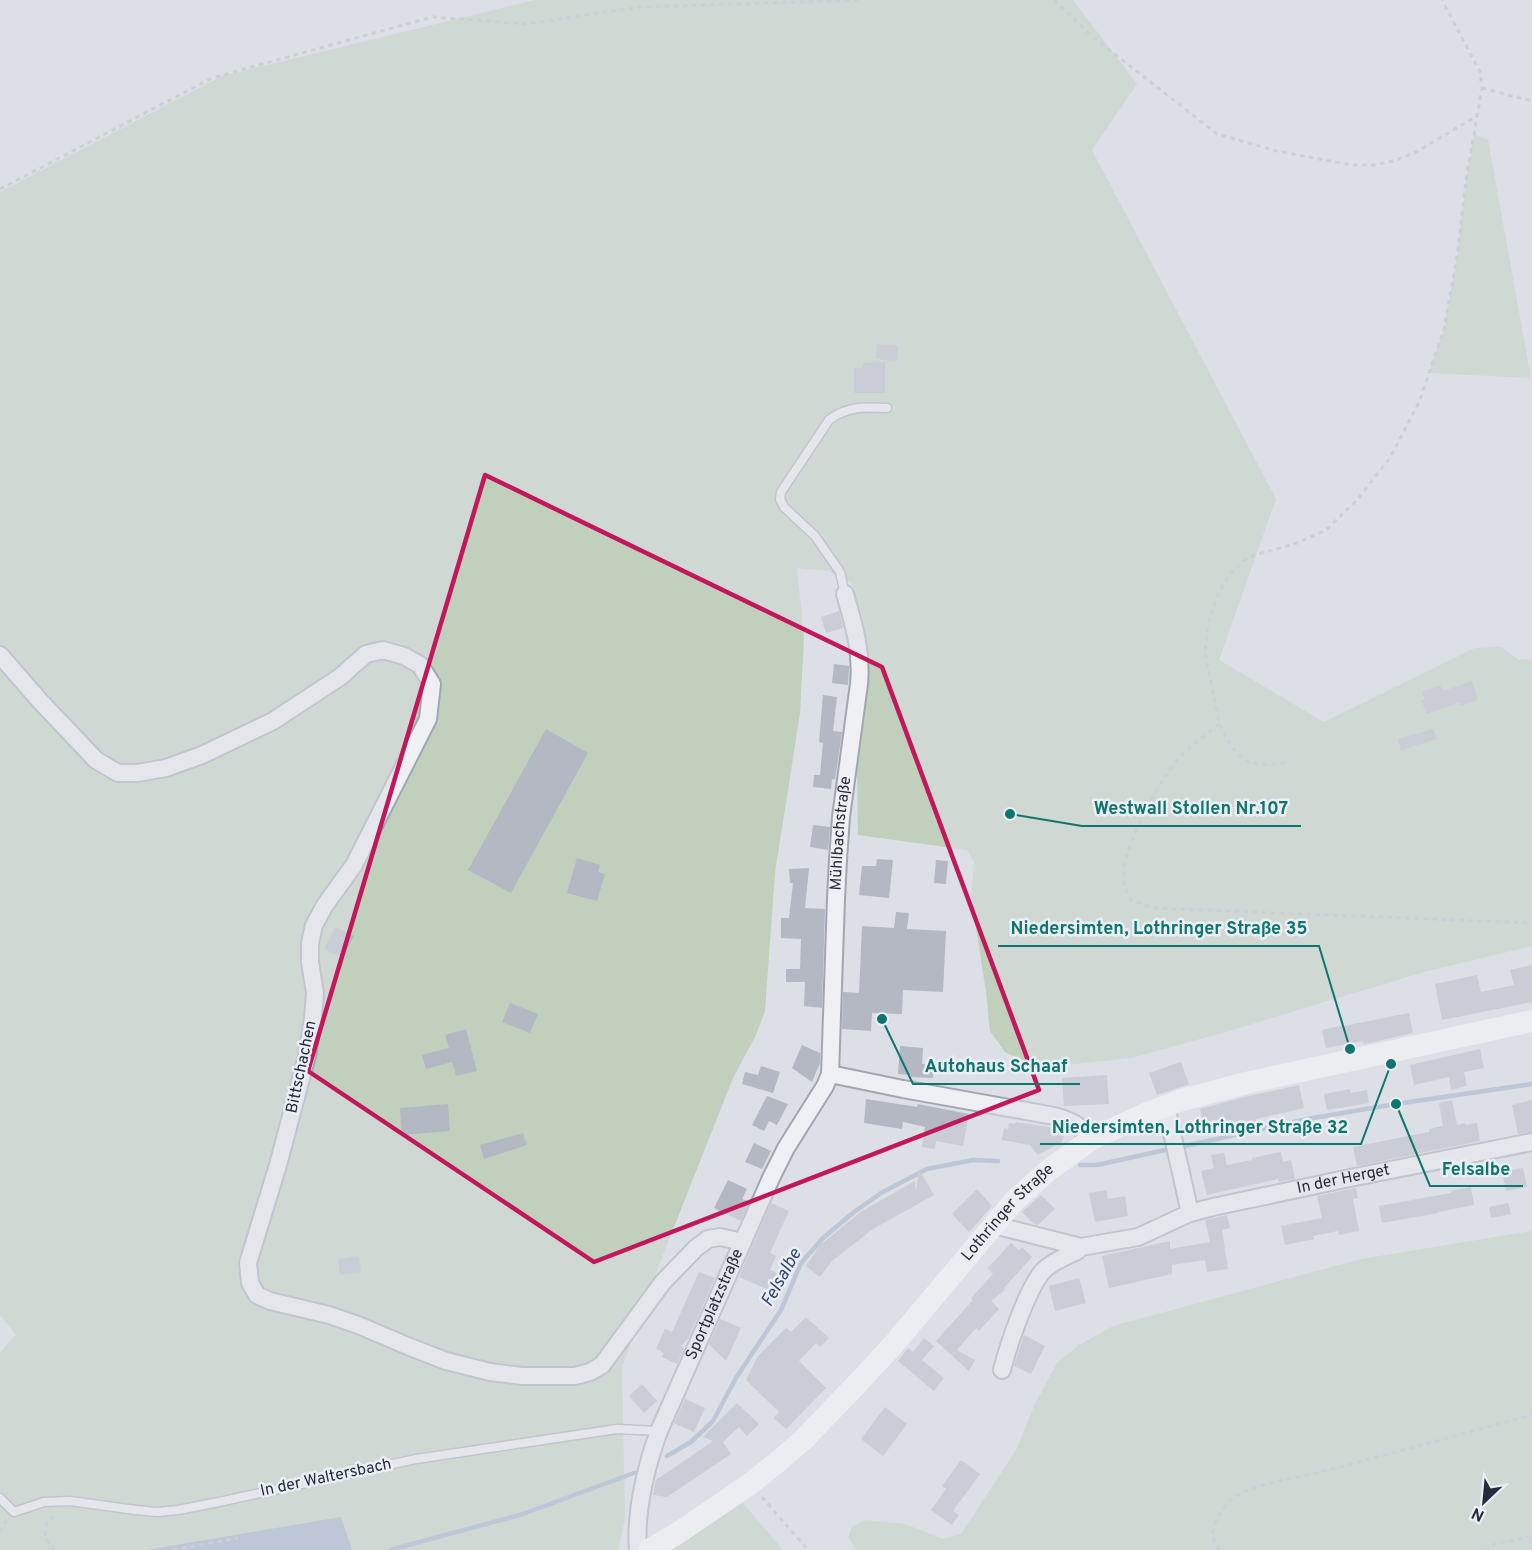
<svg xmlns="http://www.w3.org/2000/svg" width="1532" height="1550" font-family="Overpass,sans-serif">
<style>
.green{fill:#c0d0bd}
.water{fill:#97aac6}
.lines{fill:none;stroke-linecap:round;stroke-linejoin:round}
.stream{stroke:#97aac6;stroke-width:4.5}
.building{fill:#b3b8c2}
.lane-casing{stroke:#a2a6b0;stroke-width:11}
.street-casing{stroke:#a2a6b0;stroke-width:20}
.path{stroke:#babdc4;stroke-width:3;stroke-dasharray:4.5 4.5;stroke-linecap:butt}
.lane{stroke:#eef0f4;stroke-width:8}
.street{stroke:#eef0f4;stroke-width:16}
.secondary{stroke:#fff;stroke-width:22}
.marked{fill:none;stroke:#c2185b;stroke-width:4.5;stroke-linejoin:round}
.labels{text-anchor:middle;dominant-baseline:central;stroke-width:5;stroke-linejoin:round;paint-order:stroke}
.street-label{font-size:16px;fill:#262c3c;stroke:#ebeef4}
.water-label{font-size:18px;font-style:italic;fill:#31486e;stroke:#ebeef4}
.leader{fill:none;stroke:#0f766e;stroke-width:2}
.callout-dot{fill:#0f766e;stroke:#ebeef4;stroke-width:2}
.callout-label{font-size:18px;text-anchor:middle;font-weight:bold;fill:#0f766e;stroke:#ebeef4;stroke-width:5;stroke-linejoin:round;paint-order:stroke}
</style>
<rect width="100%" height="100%" fill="#dcdfe6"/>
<g class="green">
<polygon points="535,0 1073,0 1137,84 1092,150 1276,499 1219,660 1324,722 1475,648 1501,647 1519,660 1532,659 1532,946 1424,972 1222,1033 1131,1058 1075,1064 1022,1060 1005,1052 990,1031 986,992 971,896 974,862 967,850 858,835 857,770 868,657 862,616 851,582 828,571 797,568 804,638 800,713 775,873 765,1011 756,1035 733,1078 661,1260 622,1368 625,1519 618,1550 0,1550 0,1352 16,1335 0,1315 0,192 222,76"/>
<polygon points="1474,134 1488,140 1531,378 1429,373 1444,330 1457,257 1466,180"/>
<polygon points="1532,1231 1532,1550 856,1550 848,1537 852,1527 865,1520 905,1524 943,1539 961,1534 1016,1450 1035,1404 1057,1363 1079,1345 1113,1326 1361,1259"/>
<polygon points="743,1503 783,1550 665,1550"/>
</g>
<polygon class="water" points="341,1517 352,1550 146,1550"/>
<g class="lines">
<g class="stream">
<polyline points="1185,1146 1307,1119 1396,1104 1532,1084"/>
<polyline points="1080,1165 1097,1165 1170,1149"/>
<polyline points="667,1456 691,1442 713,1421 736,1378 781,1310 801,1263 823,1238 854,1212 881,1193 927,1169 973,1160 998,1161"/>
<polyline points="390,1550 523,1514 634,1473"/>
</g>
</g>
<g class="building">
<polygon points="877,344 898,346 897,361 876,359"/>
<polygon points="885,362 885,393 854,393 854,368 863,368 863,363"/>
<polygon points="839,611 843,628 826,633 821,617"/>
<polygon points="834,664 849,666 848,685 832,683"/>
<polygon points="1472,681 1478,700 1461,706 1460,702 1427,714 1421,700 1425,699 1422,692 1440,685 1443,691"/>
<polygon points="823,695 837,697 833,731 842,732 835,780 832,779 831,789 813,787 814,775 820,775 823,743 819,742"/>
<polygon points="546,729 588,753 511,893 468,870"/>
<polygon points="1433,729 1437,739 1401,750 1398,739"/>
<polygon points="813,825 830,827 828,850 810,847"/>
<polygon points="577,858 600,865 598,872 605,874 597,901 567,893"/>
<polygon points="877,859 893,860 889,898 859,895 862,866 876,866"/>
<polygon points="936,860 948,861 946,884 934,883"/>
<polygon points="809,868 805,908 825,909 822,1008 804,1006 805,982 786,982 786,969 800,969 801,939 781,938 781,918 789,918 793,883 790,883 789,869"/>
<polygon points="896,912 909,913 907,929 946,931 943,992 903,990 902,1014 872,1013 871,1031 842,1029 843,992 859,993 862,926 894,928"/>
<polygon points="335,927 354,936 343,958 324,949"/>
<polygon points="1532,965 1532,1002 1442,1020 1435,984 1477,975 1481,992 1514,985 1510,970"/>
<polygon points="510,1003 538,1014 530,1033 502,1022"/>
<polygon points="1409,1013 1413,1033 1364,1044 1363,1041 1326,1048 1322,1030 1344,1025 1344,1026"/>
<polygon points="466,1029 477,1071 456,1076 452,1062 426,1069 422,1055 449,1048 445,1035"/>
<polygon points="802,1045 820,1053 820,1063 812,1082 792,1068"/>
<polygon points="900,1046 923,1048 922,1064 933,1065 933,1078 911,1077 911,1075 898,1074"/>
<polygon points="1480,1049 1484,1068 1464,1072 1467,1086 1451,1090 1449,1077 1414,1085 1410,1065"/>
<polygon points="1181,1062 1189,1084 1157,1095 1149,1073"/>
<polygon points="761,1066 780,1072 773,1093 742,1084 745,1072 758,1075"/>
<polygon points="1107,1075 1109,1104 1064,1106 1062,1078"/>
<polygon points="1299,1085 1304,1108 1256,1119 1257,1126 1245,1129 1244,1124 1206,1133 1200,1109 1249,1096"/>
<polygon points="1350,1089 1351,1093 1367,1090 1369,1103 1327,1110 1324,1094"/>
<polygon points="767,1096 788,1104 777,1125 769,1121 764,1131 752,1125"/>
<polygon points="866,1099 917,1107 918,1104 969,1114 963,1146 936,1141 935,1149 922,1147 925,1127 903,1122 902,1129 864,1123"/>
<polygon points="1452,1100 1457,1125 1465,1123 1466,1125 1477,1123 1480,1141 1357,1166 1353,1147 1429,1132 1429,1129 1443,1126 1439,1103"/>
<polygon points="1532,1100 1532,1132 1518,1134 1512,1105"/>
<polygon points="448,1104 450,1131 402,1135 400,1108"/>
<polygon points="1016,1122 1060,1129 1063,1130 1064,1136 1062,1142 1038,1155 1030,1145 1002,1140 1004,1128 1008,1129 1009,1123 1015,1124"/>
<polygon points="523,1133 527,1145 484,1159 480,1145"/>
<polygon points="754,1143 771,1151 762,1169 745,1162"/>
<polygon points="1281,1152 1283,1162 1291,1160 1295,1179 1279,1182 1278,1179 1207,1195 1201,1171 1214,1168 1211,1155 1224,1153 1227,1165 1252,1160 1252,1158"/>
<polygon points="1523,1168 1527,1187 1506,1191 1502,1172"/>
<polygon points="919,1169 934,1195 873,1229 832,1261 820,1277 806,1266 819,1246 862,1211 915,1181 916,1193"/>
<polygon points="728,1180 747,1189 742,1199 749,1202 741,1221 714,1208"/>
<polygon points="1471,1187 1474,1205 1438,1212 1438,1213 1382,1223 1379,1206 1451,1193 1451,1191"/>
<polygon points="1356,1188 1358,1198 1353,1199 1359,1231 1339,1235 1338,1231 1313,1236 1314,1239 1285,1245 1281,1226 1322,1218 1317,1196"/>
<polygon points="977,1189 992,1206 969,1232 952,1214"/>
<polygon points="1106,1190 1108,1199 1125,1196 1128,1216 1095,1222 1089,1193"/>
<polygon points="1041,1195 1055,1209 1038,1225 1034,1224 1022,1212"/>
<polygon points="771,1203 789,1211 770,1253 776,1256 770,1270 779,1274 771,1291 739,1277"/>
<polygon points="1508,1203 1511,1214 1491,1218 1489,1207"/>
<polygon points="1227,1215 1230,1228 1222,1230 1228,1269 1207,1272 1205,1260 1172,1265 1172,1274 1109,1288 1102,1256 1170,1241 1170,1249 1210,1242 1205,1220"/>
<polygon points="1011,1243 1019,1250 1022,1247 1032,1257 1004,1288 1005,1290 991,1301 999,1309 979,1331 976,1328 957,1350 975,1360 969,1371 936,1341 973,1300 971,1298 993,1274 988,1268"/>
<polygon points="359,1256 361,1273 340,1275 338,1259"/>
<polygon points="699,1272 715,1278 688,1339 681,1346 684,1349 677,1364 662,1357 664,1353 656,1349 665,1329 672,1332"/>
<polygon points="1079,1278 1086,1303 1055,1311 1049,1286"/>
<polygon points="806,1317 829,1338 820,1347 816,1343 799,1361 826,1388 786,1429 774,1418 779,1412 746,1380 758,1356 786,1328 791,1332"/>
<polygon points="720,1319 741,1328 726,1361 709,1344"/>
<polygon points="1024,1335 1045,1346 1031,1374 1014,1366"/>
<polygon points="924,1338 934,1346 922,1360 944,1378 934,1391 898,1361 908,1348 913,1352"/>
<polygon points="642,1384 657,1401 644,1413 629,1396"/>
<polygon points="685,1399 705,1408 694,1432 674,1423"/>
<polygon points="737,1403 759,1424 747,1436 739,1427 723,1442 731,1454 667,1497 653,1495 656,1480 713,1441 703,1437"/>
<polygon points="885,1407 907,1424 883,1456 861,1439"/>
<polygon points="961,1460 980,1474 953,1511 959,1515 952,1525 931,1510 946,1489 942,1486"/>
</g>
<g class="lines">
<g class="lane-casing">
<g id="lane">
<path d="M 845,594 L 840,572 L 815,536 L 784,507 L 780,499 L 781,492 L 829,420 C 847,406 864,407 887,408"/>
<polyline points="0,1498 14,1512 44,1502 70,1501 136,1510 157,1512 178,1510 219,1502 416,1459 617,1429 659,1431"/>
</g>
</g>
<g class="street-casing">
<g id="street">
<polyline points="0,655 40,701 96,760 118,773 137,773 166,768 202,755 273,721 340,677 366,654 383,650 404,656 420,665 432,684 428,719 354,865 325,905 314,925 310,943 310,962 315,993 313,1018 307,1056 278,1165 248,1263 250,1283 257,1295 270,1301 329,1315 358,1325 410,1347 446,1361 490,1372 522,1376 575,1376 590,1372 602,1365 663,1282 696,1248 708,1239 720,1237 743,1242"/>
<path d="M 830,1074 L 903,1089 L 1054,1116 C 1072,1121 1079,1125 1092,1139"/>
<polyline points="1166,1106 1190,1213"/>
<path id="s1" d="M 994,1225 L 1081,1247 L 1138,1237 L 1190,1213 L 1213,1207 L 1345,1179 L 1532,1142"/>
<path d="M 1002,1370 C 1008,1346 1028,1286 1044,1270 C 1053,1261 1067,1256 1077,1251 L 1081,1247"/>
<path id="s2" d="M 638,1550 C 635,1512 646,1466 659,1431 L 771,1178 L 786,1148 L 825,1086 L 830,1074 L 836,899 L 838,860 L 841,817 L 859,684 C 862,650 854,626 845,594"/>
</g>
</g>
<g class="path">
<polyline points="1054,0 1093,37 1217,134 1277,151 1351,165 1375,165 1393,161 1416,152 1477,116"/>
<polyline points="1482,88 1532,101"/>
<polyline points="0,189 212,78 432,17 526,24 640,7 861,0"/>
<path d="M 1219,724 C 1206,735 1189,747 1177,760 C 1158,784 1119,852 1124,882 C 1125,888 1128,894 1131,900 L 1153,908 L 1532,923"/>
<polyline points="1285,763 1262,765 1245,761 1230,745 1219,723 1205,652 1208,624 1218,594 1229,575 1248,557 1297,543 1326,530 1357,500 1390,458 1419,402 1444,330 1457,257 1466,180 1482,88 1480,72 1442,0"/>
<polyline points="762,1497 808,1550"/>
<polyline points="0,1532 7,1520"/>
<polyline points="55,1550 45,1538 46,1525 55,1514"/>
<polyline points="173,1550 238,1538"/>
<path d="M 1219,1550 C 1217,1546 1214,1541 1213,1537 C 1211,1525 1224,1505 1233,1498 C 1258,1482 1292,1479 1320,1472 C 1391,1454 1461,1434 1532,1415"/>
<polyline points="1484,1550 1495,1544 1532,1536"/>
</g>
<use href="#lane" class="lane"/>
<use href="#street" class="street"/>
<path class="secondary" id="s3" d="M 649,1550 L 678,1533 L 750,1484 L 780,1460 L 803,1440 L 856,1385 L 893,1345 L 1015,1200 L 1050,1169 L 1092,1139 L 1145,1114 L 1182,1100 L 1246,1083 L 1532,1021"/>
</g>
<path d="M0 0H1532V1550H0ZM 485,475 L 882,667 L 1039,1090 L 594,1262 L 308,1071 Z" fill="#dcdfe6" fill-opacity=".55" fill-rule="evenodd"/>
<path class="marked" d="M 485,475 L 882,667 L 1039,1090 L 594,1262 L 308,1071 Z"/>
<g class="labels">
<g class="street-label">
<text stroke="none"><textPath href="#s2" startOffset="759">Mühlbachstraße</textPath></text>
<text transform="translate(302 1067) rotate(-78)">Bittschachen</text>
<text stroke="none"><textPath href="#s1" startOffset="362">In der Herget</textPath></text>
<text stroke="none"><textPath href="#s3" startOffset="496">Lothringer Straße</textPath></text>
<text stroke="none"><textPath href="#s2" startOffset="260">Sportplatzstraße</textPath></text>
<text transform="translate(326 1478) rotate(-12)">In der Waltersbach</text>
</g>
<g class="water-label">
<text transform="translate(782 1278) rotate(-61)">Felsalbe</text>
</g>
</g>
<path class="leader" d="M1010 814L1082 826H1301M1350 1049L1319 946H998M882 1019L913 1084H1080M1391 1064L1361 1144H1040M1396 1104L1430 1186H1523"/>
<g class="callout-dot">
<circle cx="1010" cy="814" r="6"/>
<circle cx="1350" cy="1049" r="6"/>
<circle cx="882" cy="1019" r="6"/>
<circle cx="1391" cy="1064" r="6"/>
<circle cx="1396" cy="1104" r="6"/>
</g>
<g class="callout-label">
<text x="1191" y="814">Westwall Stollen Nr.107</text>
<text x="1159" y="934">Niedersimten, Lothringer Straße 35</text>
<text x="996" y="1072">Autohaus Schaaf</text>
<text x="1200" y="1133">Niedersimten, Lothringer Straße 32</text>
<text x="1476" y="1175">Felsalbe</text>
</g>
<g transform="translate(1484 1502) rotate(206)" stroke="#ebeef4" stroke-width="4.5" paint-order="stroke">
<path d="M0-4.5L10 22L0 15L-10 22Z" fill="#262c3c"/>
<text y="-9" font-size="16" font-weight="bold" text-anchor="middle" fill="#262c3c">N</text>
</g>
</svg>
